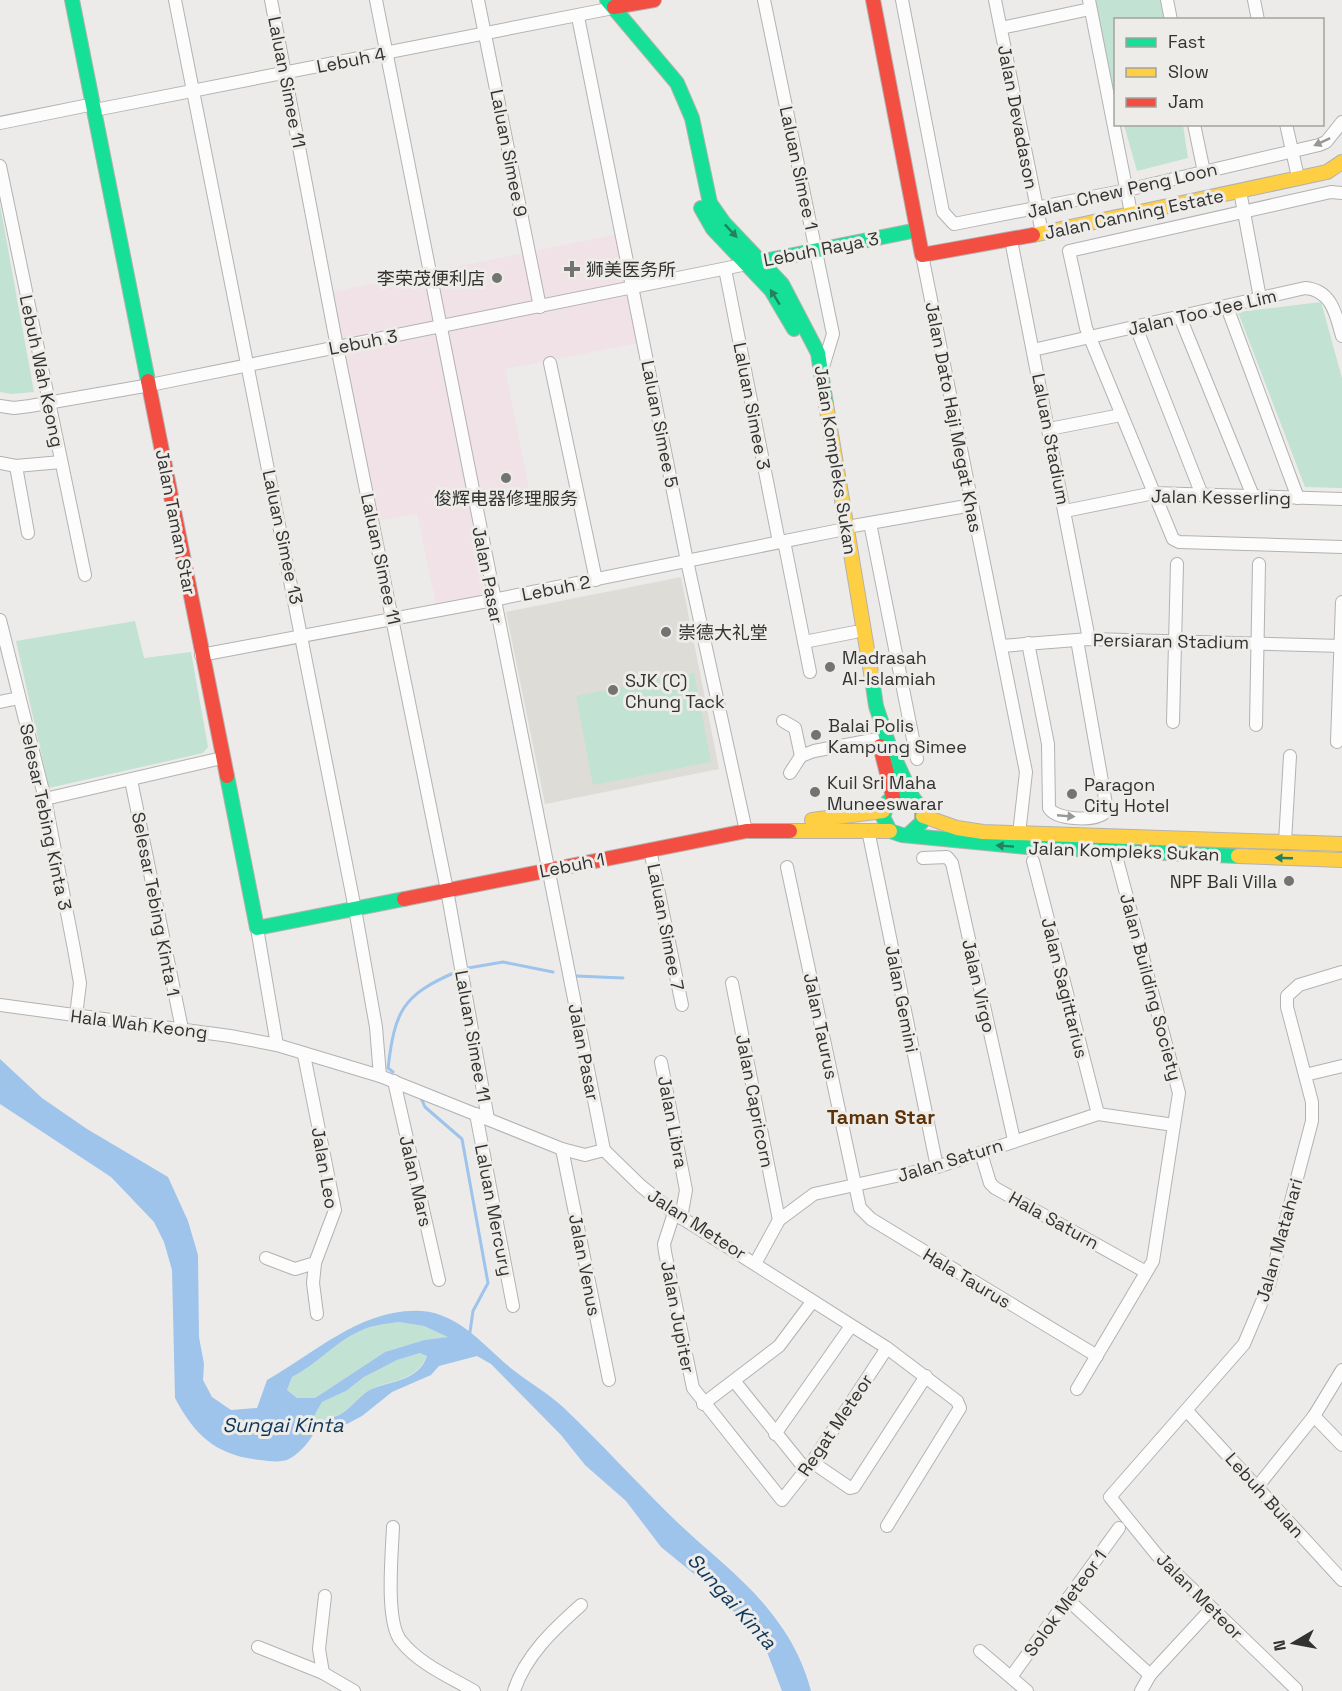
<svg xmlns="http://www.w3.org/2000/svg" width="1342" height="1691" font-family="'Space Grotesk','Noto Sans SC',sans-serif">
<style>
.commercial{fill:#f0e2e6}
.built{fill:#dedcd6}
.green{fill:#c2e2d3}
.water{fill:#9ec4eb;fill-rule:evenodd}
.lines{fill:none;stroke-linecap:round;stroke-linejoin:round}
.stream{stroke:#9ec4eb;stroke-width:3}
.street-casing{stroke:#b3b2b1;stroke-width:14}
.fast-casing{stroke:#b3b2b1;stroke-width:16}
.slow-casing{stroke:#b3b2b1;stroke-width:16}
.jam-casing{stroke:#b3b2b1;stroke-width:16}
.street{stroke:#fcfcfc;stroke-width:12}
.fast{stroke:#16e098;stroke-width:14}
.slow{stroke:#ffcf43;stroke-width:14}
.jam{stroke:#f24e42;stroke-width:14}
.oneway{fill:#979796}
.oneway2{fill:#25805f}
.poi-dot{fill:#737372;stroke:#edece9;stroke-width:2}
.labels{text-anchor:middle;dominant-baseline:central;stroke-width:6;stroke-linejoin:round;paint-order:stroke}
.street-label{font-size:18px;fill:#323231;stroke:#edece9}
.poi-label{font-size:18px;fill:#323231;stroke:#edece9;text-anchor:start}
.neighbourhood-label{font-size:20px;font-weight:bold;fill:#5e330a;stroke:#edece9}
.water-label{font-size:20px;font-style:italic;fill:#0e365a;stroke:#edece9}
</style>
<rect width="100%" height="100%" fill="#ecebea"/>
<polygon class="commercial" points="622,233 642,342 505,369 531,499 475,508 492,599 437,610 417,513 372,522 327,293"/>
<polygon class="built" points="681,577 719,769 545,804 506,612"/>
<g class="green">
<polygon points="1090,0 1165,0 1168,19 1116,20 1115,94"/>
<polygon points="1124,125 1183,125 1188,158 1137,171"/>
<polygon points="0,205 34,392 11,394 0,392"/>
<polygon points="1321,302 1342,378 1342,488 1305,487 1238,312"/>
<polygon points="135,621 144,658 191,652 208,747 203,753 49,788 16,641"/>
<polygon points="694,673 711,762 593,785 576,696"/>
<path d="M 399,1322 L 424,1326 L 449,1337 L 424,1340 L 385,1352 L 315,1398 L 297,1398 L 287,1390 L 292,1377 C 316,1365 334,1343 358,1332 C 371,1325 385,1324 399,1322 Z"/>
<path d="M 420,1353 L 427,1355 C 417,1383 388,1379 368,1391 C 358,1398 349,1410 338,1415 C 331,1418 323,1419 315,1422 L 313,1418 L 322,1402 L 346,1391 L 364,1377 L 397,1360 Z"/>
</g>
<path class="water" d="M 0,1059 L 42,1098 L 87,1129 L 168,1177 L 188,1221 L 198,1255 L 199,1337 L 204,1364 L 203,1380 L 212,1397 L 231,1410 L 257,1408 L 267,1380 C 315,1353 363,1307 422,1311 C 460,1314 485,1347 512,1369 C 528,1382 548,1393 563,1407 C 601,1443 637,1483 675,1520 C 709,1553 750,1582 778,1622 C 793,1642 805,1667 811,1691 L 782,1691 L 767,1652 L 738,1616 L 704,1582 L 661,1547 L 626,1501 L 585,1465 L 561,1435 L 491,1364 L 477,1356 L 439,1366 L 431,1375 L 392,1392 L 362,1416 L 345,1425 L 317,1429 C 309,1441 302,1452 289,1459 C 281,1463 269,1461 261,1460 C 217,1456 195,1436 175,1398 L 172,1270 L 164,1242 L 154,1222 L 111,1177 L 0,1104 ZM 399,1322 L 424,1326 L 448,1337 L 424,1340 L 385,1352 L 315,1398 L 297,1398 L 287,1390 L 292,1377 C 316,1365 334,1343 358,1332 C 371,1325 385,1324 399,1322 ZM 420,1353 L 427,1356 C 418,1383 388,1380 368,1391 C 358,1398 349,1410 339,1415 C 332,1418 323,1419 316,1422 L 313,1418 L 322,1402 L 346,1391 L 364,1377 L 397,1360 Z"/>
<g class="lines">
<g class="stream">
<polyline points="468,968 503,962 553,972"/>
<polyline points="576,976 623,978"/>
<path d="M 393,1072 L 388,1068 C 395,1011 402,995 456,972"/>
<polyline points="421,1098 425,1107 462,1139 488,1283 473,1311 470,1332"/>
</g>
<g class="street-casing">
<g id="street">
<polyline points="175,0 355,909 376,1027 380,1076"/>
<polyline points="271,0 337,347 447,890 488,1119"/>
<polyline points="376,0 604,1150"/>
<polyline points="478,0 540,307"/>
<polyline points="764,0 833,334 822,370"/>
<polyline points="902,0 943,212 954,224 1127,190 1319,145 1326,142 1342,122"/>
<polyline points="995,0 1042,233"/>
<polyline points="1089,0 1131,213"/>
<polyline points="1167,0 1171,20"/>
<polyline points="1254,0 1258,20"/>
<polyline points="578,17 687,561 746,831"/>
<polyline points="1001,28 1090,9"/>
<polyline points="95,110 608,9"/>
<polyline points="0,123 94,104"/>
<polyline points="1194,124 1204,172"/>
<polyline points="1286,124 1298,177"/>
<polyline points="0,166 85,575"/>
<polyline points="1240,191 1260,298"/>
<polyline points="1342,193 1331,192 1069,251 1086,328 1173,539 1179,542 1342,547"/>
<polyline points="1011,240 1089,639"/>
<polyline points="922,255 1026,772 1019,834"/>
<polyline points="725,269 779,542"/>
<polyline points="1227,307 1298,498"/>
<polyline points="1180,317 1253,496"/>
<polyline points="1136,327 1202,495"/>
<path d="M 1033,350 L 1305,288 C 1332,290 1336,315 1342,336"/>
<polyline points="550,363 596,580"/>
<polyline points="0,406 14,408 30,406 150,385 747,264"/>
<polyline points="1049,429 1121,415"/>
<polyline points="0,463 16,466 61,462"/>
<polyline points="16,466 28,533"/>
<polyline points="1065,511 1154,493 1342,499"/>
<polyline points="870,523 917,759"/>
<polyline points="847,527 972,505"/>
<polyline points="784,541 810,672"/>
<polyline points="0,620 45,799 74,949 80,983 76,1016"/>
<polyline points="804,642 855,632"/>
<path d="M 1028,643 L 1048,744 L 1049,808 C 1056,820 1092,821 1103,814 L 1106,804 L 1077,640"/>
<polyline points="1001,646 1089,639 1342,646"/>
<polyline points="201,655 493,600 840,530"/>
<polyline points="0,702 19,698"/>
<polyline points="783,721 795,728 801,756"/>
<polyline points="1173,722 1177,564"/>
<polyline points="1256,725 1259,564"/>
<polyline points="1337,742 1342,602"/>
<polyline points="790,773 801,756 814,751 878,739"/>
<polyline points="131,780 182,1029"/>
<polyline points="45,799 222,758"/>
<polyline points="868,830 937,1167"/>
<polyline points="1285,842 1290,756"/>
<polyline points="650,850 682,1005"/>
<polyline points="923,858 947,857 952,863 1014,1140"/>
<polyline points="1033,861 1098,1114"/>
<polyline points="787,867 860,1208 871,1219 1097,1356"/>
<polyline points="257,928 277,1045"/>
<polyline points="732,983 779,1220"/>
<polyline points="0,1005 230,1036 277,1045 380,1076 562,1149 585,1155 604,1150 641,1186 674,1213 887,1348 957,1401 960,1408 887,1526"/>
<polyline points="661,1062 686,1190 681,1218"/>
<polyline points="1305,1075 1342,1066"/>
<polyline points="394,1081 439,1280"/>
<polyline points="476,1114 513,1306"/>
<polyline points="562,1149 609,1380"/>
<polyline points="981,1153 990,1183 995,1188 1146,1272"/>
<polyline points="674,1213 664,1244 665,1252 693,1388 782,1500 812,1462 887,1348"/>
<polyline points="266,1258 295,1269 315,1263 335,1210 304,1055"/>
<polyline points="756,1262 779,1220 814,1194 937,1167 1098,1114 1174,1125"/>
<polyline points="315,1263 313,1283 317,1314"/>
<polyline points="735,1382 806,1470"/>
<polyline points="1077,1389 1153,1261 1179,1093 1115,852"/>
<polyline points="703,1404 779,1346 812,1302"/>
<polyline points="1187,1411 1342,1580"/>
<polyline points="1314,1416 1342,1445"/>
<polyline points="775,1434 851,1326"/>
<polyline points="812,1462 850,1488 854,1487 926,1376"/>
<polyline points="1258,1486 1314,1416 1342,1370"/>
<path d="M 393,1527 C 392,1553 385,1622 401,1641 C 419,1664 450,1677 474,1691"/>
<polyline points="1067,1599 1150,1675"/>
<polyline points="258,1647 323,1673 354,1691"/>
<polyline points="980,1651 1027,1691"/>
<polyline points="323,1673 319,1649 325,1596"/>
<polyline points="1011,1677 1119,1528"/>
<polyline points="1296,1689 1157,1555 1110,1497 1244,1344 1269,1285 1312,1121 1312,1102 1287,1007 1287,996 1299,985 1342,972"/>
<path d="M 514,1691 C 525,1656 554,1629 581,1605"/>
<polyline points="1141,1691 1150,1675 1211,1609"/>
</g>
</g>
<g class="fast-casing">
<g id="fast">
<polyline points="72,0 148,381"/>
<polyline points="607,0 677,83 692,118 710,203 724,223 782,284 818,353 826,404"/>
<polyline points="701,208 713,229 771,290 794,329"/>
<polyline points="754,263 917,230"/>
<polyline points="872,679 876,706 890,748 913,798 922,809 922,822 908,835"/>
<polyline points="227,776 257,928 404,899"/>
<polyline points="902,795 888,801 883,817 890,831 902,835 1027,847 1238,856"/>
</g>
</g>
<g class="slow-casing">
<g id="slow">
<polyline points="1033,235 1327,172 1342,162"/>
<polyline points="826,404 872,679"/>
<polyline points="923,816 957,828 983,832 1342,844"/>
<polyline points="812,820 883,811"/>
<polyline points="790,831 890,831"/>
<polyline points="1238,856 1342,860"/>
</g>
</g>
<g class="jam-casing">
<g id="jam">
<polyline points="873,0 922,255 1033,235"/>
<polyline points="614,7 654,0"/>
<polyline points="148,381 227,776"/>
<polyline points="880,746 893,797"/>
<polyline points="404,899 746,831 790,831"/>
</g>
</g>
<use href="#street" class="street"/>
<use href="#fast" class="fast"/>
<use href="#slow" class="slow"/>
<use href="#jam" class="jam"/>
</g>
<defs><path id="oneway-solid" d="M-6-.8H1V-3.2L6.5 0L1 3.2V.8H-6Z" transform="scale(1.5)"/></defs>
<g class="oneway">
<use href="#oneway-solid" transform="translate(1322 142) rotate(155)"/>
<use href="#oneway-solid" transform="translate(1066 816) rotate(5)"/>
</g>
<g class="oneway2">
<use href="#oneway-solid" transform="translate(731 231) rotate(47)"/>
<use href="#oneway-solid" transform="translate(775 297) rotate(-122)"/>
<use href="#oneway-solid" transform="translate(1005 846) rotate(-176)"/>
<use href="#oneway-solid" transform="translate(1284 858) rotate(-178)"/>
</g>
<g class="poi-dot">
<path d="M569 260h6v6h6v6h-6v6h-6v-6h-6v-6h6z"/>
<circle cx="497" cy="278" r="6"/>
<circle cx="506" cy="478" r="6"/>
<circle cx="666" cy="632" r="6"/>
<circle cx="830" cy="667" r="6"/>
<circle cx="613" cy="690" r="6"/>
<circle cx="816" cy="735" r="6"/>
<circle cx="815" cy="792" r="6"/>
<circle cx="1072" cy="794" r="6"/>
<circle cx="1289" cy="881" r="6"/>
</g>
<g class="labels">
<g class="street-label">
<text transform="translate(351 60) rotate(-11)">Lebuh 4</text>
<text transform="translate(287 82) rotate(79)">Laluan Simee 11</text>
<text transform="translate(1018 117) rotate(79)">Jalan Devadason</text>
<text transform="translate(509 153) rotate(79)">Laluan Simee 9</text>
<text transform="translate(799 168) rotate(78)">Laluan Simee 1</text>
<text transform="translate(1122 190) rotate(-13)">Jalan Chew Peng Loon</text>
<text transform="translate(1134 214) rotate(-12)">Jalan Canning Estate</text>
<text transform="translate(821 249) rotate(-11)">Lebuh Raya 3</text>
<text transform="translate(1202 312) rotate(-13)">Jalan Too Jee Lim</text>
<text transform="translate(363 342) rotate(-11)">Lebuh 3</text>
<text transform="translate(42 371) rotate(78)">Lebuh Wah Keong</text>
<text transform="translate(752 406) rotate(79)">Laluan Simee 3</text>
<text transform="translate(954 417) rotate(79)">Jalan Dato Haji Megat Khas</text>
<text transform="translate(660 424) rotate(79)">Laluan Simee 5</text>
<text transform="translate(1051 439) rotate(79)">Laluan Stadium</text>
<text transform="translate(836 460) rotate(81)">Jalan Kompleks Sukan</text>
<text transform="translate(1221 497) rotate(1)">Jalan Kesserling</text>
<text transform="translate(176 522) rotate(79)">Jalan Taman Star</text>
<text transform="translate(283 537) rotate(78)">Laluan Simee 13</text>
<text transform="translate(381 559) rotate(78)">Laluan Simee 11</text>
<text transform="translate(488 575) rotate(79)">Jalan Pasar</text>
<text transform="translate(556 588) rotate(-11)">Lebuh 2</text>
<text transform="translate(1171 641) rotate(1)">Persiaran Stadium</text>
<text transform="translate(46 817) rotate(78)">Selesar Tebing Kinta 3</text>
<text transform="translate(1124 851) rotate(2)">Jalan Kompleks Sukan</text>
<text transform="translate(572 865) rotate(-11)">Lebuh 1</text>
<text transform="translate(156 904) rotate(79)">Selesar Tebing Kinta 1</text>
<text transform="translate(666 927) rotate(79)">Laluan Simee 7</text>
<text transform="translate(979 986) rotate(77)">Jalan Virgo</text>
<text transform="translate(1151 987) rotate(75)">Jalan Building Society</text>
<text transform="translate(1065 988) rotate(76)">Jalan Sagittarius</text>
<text transform="translate(902 999) rotate(79)">Jalan Gemini</text>
<text transform="translate(139 1024) rotate(7)">Hala Wah Keong</text>
<text transform="translate(821 1026) rotate(78)">Jalan Taurus</text>
<text transform="translate(473 1036) rotate(80)">Laluan Simee 11</text>
<text transform="translate(584 1052) rotate(79)">Jalan Pasar</text>
<text transform="translate(755 1101) rotate(79)">Jalan Capricorn</text>
<text transform="translate(673 1122) rotate(79)">Jalan Libra</text>
<text transform="translate(950 1160) rotate(-17)">Jalan Saturn</text>
<text transform="translate(325 1168) rotate(80)">Jalan Leo</text>
<text transform="translate(416 1181) rotate(77)">Jalan Mars</text>
<text transform="translate(494 1210) rotate(79)">Laluan Mercury</text>
<text transform="translate(1054 1220) rotate(29)">Hala Saturn</text>
<text transform="translate(697 1224) rotate(33)">Jalan Meteor</text>
<text transform="translate(1279 1240) rotate(-74)">Jalan Matahari</text>
<text transform="translate(585 1265) rotate(79)">Jalan Venus</text>
<text transform="translate(967 1278) rotate(31)">Hala Taurus</text>
<text transform="translate(678 1317) rotate(79)">Jalan Jupiter</text>
<text transform="translate(835 1425) rotate(-56)">Regat Meteor</text>
<text transform="translate(1265 1495) rotate(48)">Lebuh Bulan</text>
<text transform="translate(1200 1596) rotate(45)">Jalan Meteor</text>
<text transform="translate(1065 1603) rotate(-54)">Solok Meteor 1</text>
</g>
<g class="poi-label">
<text x="586" y="269">狮美医务所</text>
<text x="485" y="278" text-anchor="end">李荣茂便利店</text>
<text x="506" y="498" text-anchor="middle">俊辉电器修理服务</text>
<text x="678" y="632">崇德大礼堂</text>
<text x="842" y="657">Madrasah<tspan x="842" dy="21">Al-Islamiah</tspan></text>
<text x="625" y="680">SJK (C)<tspan x="625" dy="21">Chung Tack</tspan></text>
<text x="828" y="725">Balai Polis<tspan x="828" dy="21">Kampung Simee</tspan></text>
<text x="827" y="782">Kuil Sri Maha<tspan x="827" dy="21">Muneeswarar</tspan></text>
<text x="1084" y="784">Paragon<tspan x="1084" dy="21">City Hotel</tspan></text>
<text x="1277" y="881" text-anchor="end">NPF Bali Villa</text>
</g>
<g class="neighbourhood-label">
<text x="881" y="1117">Taman Star</text>
</g>
<g class="water-label">
<text x="283" y="1425">Sungai Kinta</text>
<text transform="translate(732 1601) rotate(48)">Sungai Kinta</text>
</g>
</g>
<rect x="1114" y="18" width="210" height="108" fill="#edece9" stroke="#a2a29f" stroke-width="1.5"/>
<rect x="1126" y="38" width="30" height="9" fill="#16e098" stroke="#a2a29f" stroke-width="1.5"/>
<text x="1168" y="48" font-size="18" fill="#323231">Fast</text>
<rect x="1126" y="68" width="30" height="9" fill="#ffcf43" stroke="#a2a29f" stroke-width="1.5"/>
<text x="1168" y="78" font-size="18" fill="#323231">Slow</text>
<rect x="1126" y="98" width="30" height="9" fill="#f24e42" stroke="#a2a29f" stroke-width="1.5"/>
<text x="1168" y="108" font-size="18" fill="#323231">Jam</text>
<g transform="translate(1294 1643) rotate(260)" stroke="#edece9" stroke-width="4.5" paint-order="stroke">
<path d="M0-4.5L10 22L0 15L-10 22Z" fill="#323231"/>
<text y="-9" font-size="16" font-weight="bold" text-anchor="middle" fill="#323231">N</text>
</g>
</svg>
